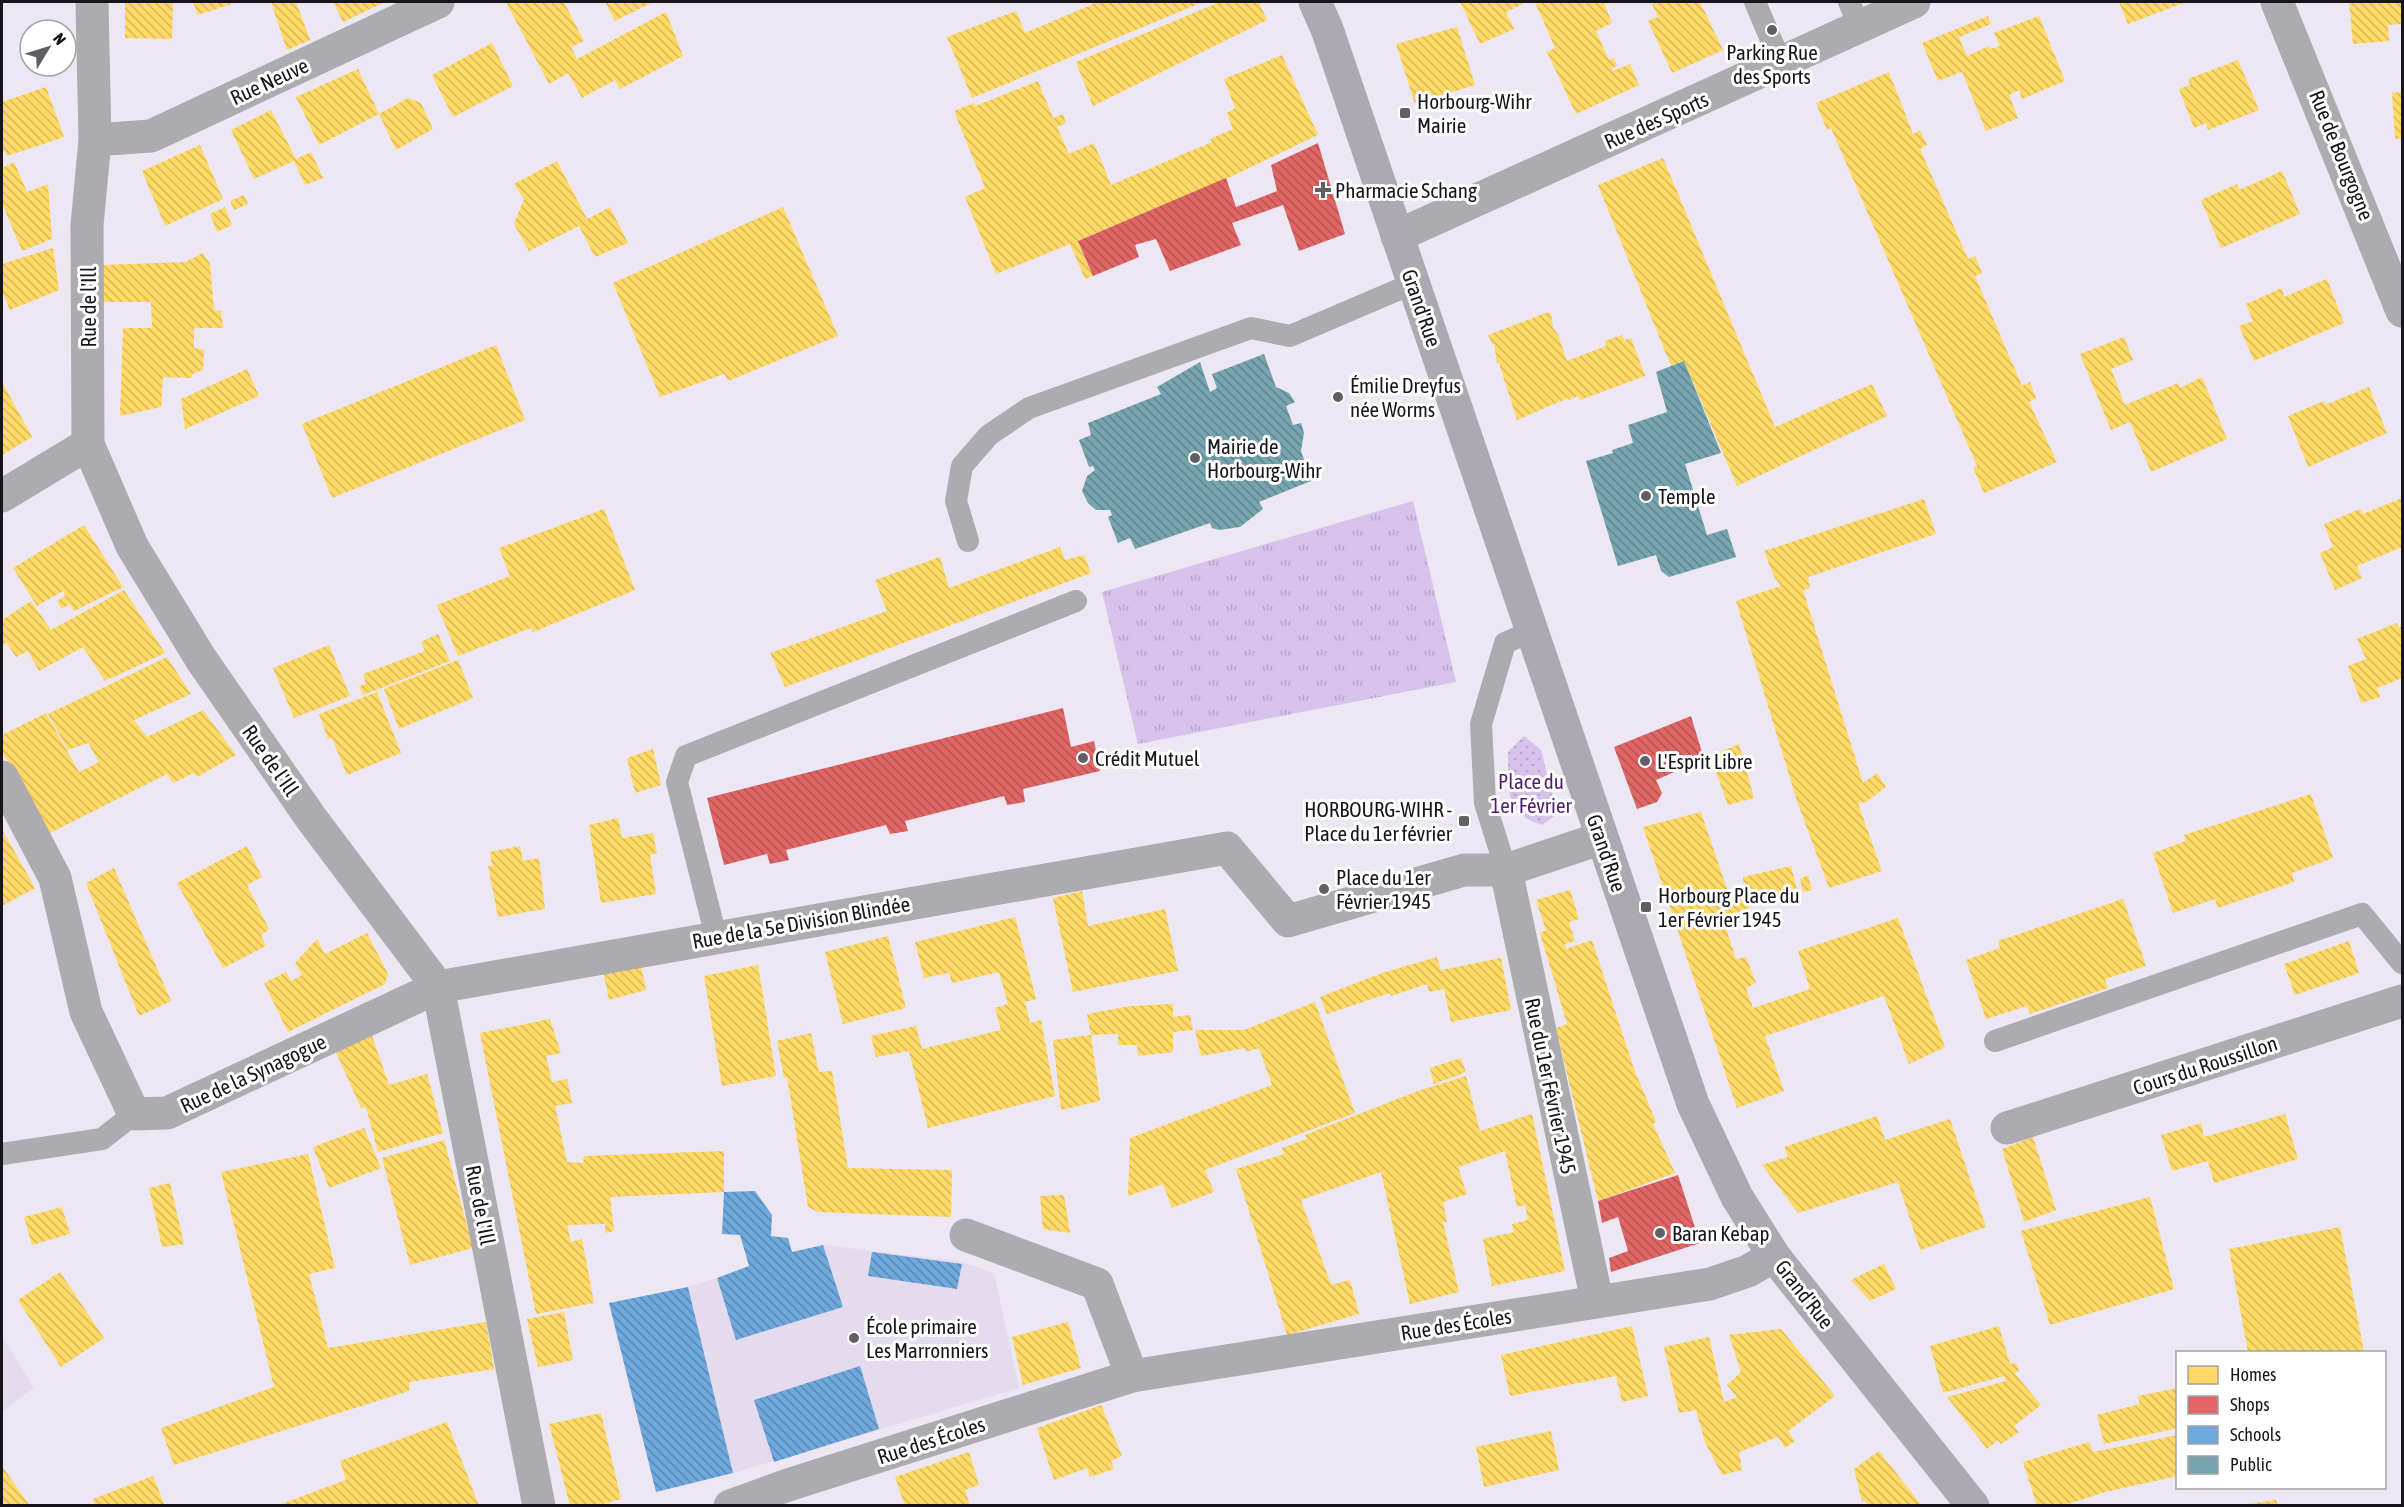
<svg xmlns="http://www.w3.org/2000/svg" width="2404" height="1507" font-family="'Asap Condensed',sans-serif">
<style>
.built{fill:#e4dbee}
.grass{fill:url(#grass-dots)}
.park{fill:url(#park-tufts)}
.homes{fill:url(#homes-back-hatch)}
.shops{fill:url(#shops-back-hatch)}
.schools{fill:url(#schools-back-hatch)}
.public{fill:url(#public-back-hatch)}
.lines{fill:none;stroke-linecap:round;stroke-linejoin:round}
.service{stroke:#acabaf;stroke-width:22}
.minor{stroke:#acabaf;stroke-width:33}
.secondary{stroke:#acaab0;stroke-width:33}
.poi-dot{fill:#625e66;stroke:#fff;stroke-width:2}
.labels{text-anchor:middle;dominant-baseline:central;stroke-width:6;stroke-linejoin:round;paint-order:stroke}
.poi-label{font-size:21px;fill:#18141b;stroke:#fff;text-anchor:start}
.street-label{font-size:21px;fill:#18141b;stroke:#fff}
.park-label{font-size:21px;fill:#4c1e6e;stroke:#fff}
</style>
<defs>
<pattern id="grass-dots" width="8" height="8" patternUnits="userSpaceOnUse" patternTransform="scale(1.5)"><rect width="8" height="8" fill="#d7c2eb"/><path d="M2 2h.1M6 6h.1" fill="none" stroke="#b8a6c9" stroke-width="1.8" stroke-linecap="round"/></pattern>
<pattern id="park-tufts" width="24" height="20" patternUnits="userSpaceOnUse" patternTransform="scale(1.5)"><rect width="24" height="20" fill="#d7c2eb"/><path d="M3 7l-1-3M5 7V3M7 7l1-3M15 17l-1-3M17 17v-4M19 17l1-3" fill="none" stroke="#b8a6c9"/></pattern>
<pattern id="homes-back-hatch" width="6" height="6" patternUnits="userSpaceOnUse" patternTransform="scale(1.5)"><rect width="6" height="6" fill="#ffd966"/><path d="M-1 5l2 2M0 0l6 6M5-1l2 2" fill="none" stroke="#dab958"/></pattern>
<pattern id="shops-back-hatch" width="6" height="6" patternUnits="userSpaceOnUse" patternTransform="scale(1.5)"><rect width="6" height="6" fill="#e06666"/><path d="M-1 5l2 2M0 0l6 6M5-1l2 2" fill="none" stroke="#b55353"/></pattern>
<pattern id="schools-back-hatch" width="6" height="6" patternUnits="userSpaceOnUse" patternTransform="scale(1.5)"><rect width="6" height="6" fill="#6fa8dc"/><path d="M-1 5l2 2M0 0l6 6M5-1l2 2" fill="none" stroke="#5a88b2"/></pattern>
<pattern id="public-back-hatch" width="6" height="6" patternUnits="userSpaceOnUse" patternTransform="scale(1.5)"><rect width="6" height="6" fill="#76a5af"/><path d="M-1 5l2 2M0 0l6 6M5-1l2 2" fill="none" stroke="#60858e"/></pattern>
</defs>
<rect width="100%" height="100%" fill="#ece7f2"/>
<g class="built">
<polygon points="823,1245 958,1261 994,1273 1019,1388 733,1473 688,1287"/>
<polygon points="2,1336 34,1388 2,1412"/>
</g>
<path class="grass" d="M 1524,736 L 1541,750 L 1557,814 L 1542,825 C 1502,811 1509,789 1508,752 Z"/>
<polygon class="park" points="1413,501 1456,682 1138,744 1102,592"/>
<g class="homes">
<polygon points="125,2 173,2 172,39 125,38"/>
<polygon points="193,2 238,2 198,15"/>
<polygon points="271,2 296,2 310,40 287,50"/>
<polygon points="333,2 385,2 343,22"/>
<polygon points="506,2 564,2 584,41 571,47 577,59 666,12 683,56 620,89 615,80 582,98 568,73 549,84"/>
<polygon points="605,2 653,2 615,21"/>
<polygon points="1098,2 1128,2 1129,4 1135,2 1203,2 972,98 947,37 1016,11 1025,33"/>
<polygon points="1220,2 1259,2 1267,20 1093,106 1076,62"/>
<polygon points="1460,2 1522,2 1523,4 1506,12 1514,29 1480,44"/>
<polygon points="1535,2 1607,2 1604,3 1612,23 1596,31 1609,60 1614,58 1617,66 1612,68 1613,71 1630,64 1639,85 1576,114 1547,52 1555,48"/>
<polygon points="1651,2 1700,2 1723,50 1672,73 1648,21 1658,17"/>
<polygon points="2119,2 2186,2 2128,24"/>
<polygon points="2349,2 2402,2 2402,24 2388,25 2389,41 2353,44"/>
<polygon points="1988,16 1991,24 1959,37 1967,56 1989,46 1990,49 2000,46 1994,33 2039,16 2065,81 2022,99 2019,90 2009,95 2018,118 1986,131 1962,72 1938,81 1922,43"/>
<polygon points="1457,27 1475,85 1415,104 1396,44"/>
<polygon points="492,43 513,86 453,117 432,75"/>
<polygon points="1282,55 1318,135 1226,179 1078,241 1093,276 1085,279 1070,244 996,274 965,197 985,188 954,111 974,103 975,106 1038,81 1053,118 1063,114 1066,123 1057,127 1069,154 1094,143 1111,185 1212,142 1210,139 1233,129 1227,113 1235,108 1224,79"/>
<polygon points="2238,60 2259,110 2208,130 2206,123 2194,128 2179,89 2190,85 2188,79"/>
<polygon points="358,69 379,114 319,145 296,97"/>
<polygon points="1889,72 1913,134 1920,130 1927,145 1920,149 1968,259 1975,256 1982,273 1975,276 2022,386 2030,382 2036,398 2029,402 2057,462 1984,493 1973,467 1977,466 1831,128 1827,130 1816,103"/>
<polygon points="46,87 64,137 7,156 5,151 2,152 2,102"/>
<polygon points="2402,92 2402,138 2395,139 2392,93"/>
<polygon points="408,98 421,103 433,129 396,150 379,114"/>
<polygon points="271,110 296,159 311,152 323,178 305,185 294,161 254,179 231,130"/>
<polygon points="200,145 223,199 165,226 142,171"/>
<polygon points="1663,158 1775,427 1872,384 1887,416 1737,486 1684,361 1671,366 1598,185"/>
<polygon points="557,161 587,219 610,207 628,243 595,257 579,226 529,251 514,224 524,199 514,184"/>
<polygon points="14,162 27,192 48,184 52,239 22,251 2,203 2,168"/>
<polygon points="2282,171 2300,214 2221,248 2201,200 2237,184 2239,190"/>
<polygon points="244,195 248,204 234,210 230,201"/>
<polygon points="225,207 232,225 217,232 210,214"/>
<polygon points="783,207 838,336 728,381 724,374 660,397 613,283"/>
<polygon points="53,248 59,290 10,310 2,291 2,264"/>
<polygon points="203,253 210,264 214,310 221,311 223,328 194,328 194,348 204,350 203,370 192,374 192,378 163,377 161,407 120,416 123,328 152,328 151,302 103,302 102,265 185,262"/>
<polygon points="2327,279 2344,323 2254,361 2239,326 2253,321 2246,304 2282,288 2284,297"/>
<polygon points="1548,312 1551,314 1553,328 1558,334 1567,361 1606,346 1605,341 1622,335 1624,340 1631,338 1645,376 1580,400 1578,396 1569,400 1568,398 1517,420 1499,363 1497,363 1494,344 1492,344 1488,335"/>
<polygon points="2124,337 2133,360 2111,369 2125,405 2178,383 2180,388 2202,377 2227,439 2151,472 2130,422 2111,430 2080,354"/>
<polygon points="496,345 525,420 332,498 302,424"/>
<polygon points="247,369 259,396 185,429 181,399"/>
<polygon points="2,382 32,437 2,455"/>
<polygon points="2369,387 2387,433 2308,467 2288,416 2324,401 2325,405"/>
<polygon points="2402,498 2402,547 2357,566 2362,578 2335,590 2320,553 2333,547 2324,524 2360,509 2363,514"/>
<polygon points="1924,499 1936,534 1808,577 1810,588 1803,590 1863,783 1877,773 1886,787 1866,802 1858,803 1882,871 1829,888 1797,801 1736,601 1781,586 1774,577 1764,551"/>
<polygon points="604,509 635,590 533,632 531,628 458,656 437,605 510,576 499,548"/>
<polygon points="84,525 123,587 74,611 70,604 62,609 57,601 65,596 63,591 37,606 13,568"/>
<polygon points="1060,547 1065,560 1084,555 1091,573 785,687 770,653 887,611 875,580 940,557 949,588"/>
<polygon points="124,590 165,653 105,681 83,647 39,671 28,651 16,657 6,642 2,645 2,620 31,601 51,630"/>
<polygon points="2397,623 2399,628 2402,626 2402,678 2377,688 2380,697 2361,703 2348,666 2366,659 2357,639"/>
<polygon points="438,634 450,661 363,695 359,686 366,684 363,674 425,651 421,642"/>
<polygon points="329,645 350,696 294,718 273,668"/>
<polygon points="167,657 191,694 134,720 147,737 203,710 236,755 197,777 194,773 173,783 167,774 50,833 2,752 2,735 46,713 79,772 99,762 88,743 68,750 48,714"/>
<polygon points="458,660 473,698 399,729 384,689"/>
<polygon points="377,692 401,753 347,775 332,738 328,739 319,714"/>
<polygon points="1739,744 1754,798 1728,805 1710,756"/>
<polygon points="653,749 661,785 635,793 627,758"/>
<polygon points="2311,794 2333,858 2292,873 2294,882 2218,908 2215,899 2173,913 2153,853 2186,841 2184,835"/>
<polygon points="1701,812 1729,895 1744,889 1743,877 1791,866 1798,894 1749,903 1749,909 1722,916 1736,959 1746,957 1756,983 1746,988 1753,1008 1810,989 1798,951 1898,918 1945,1047 1909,1064 1884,996 1765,1036 1784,1091 1737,1108 1643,827"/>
<polygon points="618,818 622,838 653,833 657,853 650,855 656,894 601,903 589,825"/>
<polygon points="2,829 35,888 2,906"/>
<polygon points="247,846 262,877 247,885 269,929 261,935 266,946 223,968 177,883"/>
<polygon points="520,846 523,861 539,858 545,909 498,917 488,866 492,866 490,852"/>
<polygon points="114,868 171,1001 139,1016 86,883"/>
<polygon points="1808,875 1812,890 1803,892 1800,879"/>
<polygon points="1570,890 1579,919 1569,922 1575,941 1565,944 1566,949 1592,940 1634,1069 1656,1122 1653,1124 1675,1173 1598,1201 1556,1028 1567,1024 1540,933 1546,930 1536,900"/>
<polygon points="1082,891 1088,926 1165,909 1178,971 1073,992 1053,898"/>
<polygon points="2123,899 2146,966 2105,979 2108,988 2030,1014 2027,1006 1986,1019 1966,960 2000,948 1998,941"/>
<polygon points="1015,917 1036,999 1025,1002 1030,1023 1041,1020 1055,1096 928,1128 909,1051 876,1057 871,1036 916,1026 922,1049 1001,1030 995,1008 1008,1004 999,972 952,983 949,973 924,978 915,942"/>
<polygon points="367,933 388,974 385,984 288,1032 264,983 286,972 291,981 302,975 295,963 317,939 325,954"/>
<polygon points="888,936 906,1008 843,1024 825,952"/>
<polygon points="2349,941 2359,973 2295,995 2284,964"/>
<polygon points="1437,957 1441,970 1501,958 1511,1010 1451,1022 1444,989 1429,992 1427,984 1391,996 1390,993 1327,1014 1320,997 1382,973"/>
<polygon points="758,965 776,1076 722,1086 704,976"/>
<polygon points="641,966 646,990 609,1000 603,971"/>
<polygon points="1315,1002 1355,1113 1205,1170 1214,1192 1172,1208 1163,1184 1128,1196 1130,1138 1272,1085 1259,1048 1246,1052 1245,1048 1201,1056 1195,1030 1244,1030"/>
<polygon points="1173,1004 1173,1017 1190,1015 1193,1030 1173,1032 1173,1052 1138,1056 1137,1045 1118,1045 1118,1034 1091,1035 1087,1014 1130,1006"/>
<polygon points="550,1019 561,1053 546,1056 552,1082 567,1079 572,1103 555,1106 567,1162 583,1163 584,1156 724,1151 724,1192 610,1197 614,1231 605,1233 605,1224 567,1225 571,1242 582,1239 594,1303 536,1314 480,1033"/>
<polygon points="371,1033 389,1085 427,1074 443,1133 378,1152 366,1107 361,1108 335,1050"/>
<polygon points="811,1033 819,1072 832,1071 848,1168 952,1170 951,1217 818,1212 808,1207 787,1077 784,1078 777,1041"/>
<polygon points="1091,1035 1100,1101 1061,1110 1053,1040"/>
<polygon points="1461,1058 1466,1072 1434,1084 1430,1068"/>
<polygon points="1466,1076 1480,1131 1532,1114 1565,1271 1492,1286 1483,1239 1514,1232 1512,1224 1528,1220 1525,1205 1517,1207 1505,1151 1458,1167 1467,1194 1443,1202 1447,1222 1443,1222 1459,1292 1410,1304 1381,1172 1301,1200 1331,1285 1350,1280 1359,1314 1287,1335 1236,1169 1284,1154 1282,1148 1307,1139 1305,1135 1418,1091"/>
<polygon points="2285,1114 2298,1159 2214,1183 2208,1161 2172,1171 2161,1135 2201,1123 2204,1137"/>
<polygon points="1877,1116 1885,1140 1950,1119 1986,1227 1920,1250 1898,1182 1798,1213 1762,1165 1788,1157 1784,1147"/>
<polygon points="364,1128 381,1168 329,1188 313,1147"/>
<polygon points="2033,1137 2056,1210 2024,1222 2002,1149"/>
<polygon points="444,1140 473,1248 410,1265 382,1158"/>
<polygon points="308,1154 335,1268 309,1274 328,1348 486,1322 494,1369 409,1382 409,1391 174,1465 161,1428 274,1387 221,1172"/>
<polygon points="170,1183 184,1244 162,1247 149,1188"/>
<polygon points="1064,1195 1070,1233 1043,1229 1040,1196"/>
<polygon points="2150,1197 2174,1289 2050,1325 2021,1231"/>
<polygon points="62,1207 70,1234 32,1245 24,1217"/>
<polygon points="2340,1227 2364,1352 2248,1352 2229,1249"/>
<polygon points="1884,1264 1896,1289 1870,1301 1851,1280"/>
<polygon points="60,1272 104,1338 61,1367 18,1300"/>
<polygon points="564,1312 573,1360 538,1367 527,1319"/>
<polygon points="1068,1322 1081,1368 1023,1385 1012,1337"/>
<polygon points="1632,1326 1648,1396 1622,1402 1616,1376 1510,1396 1501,1355"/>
<polygon points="1999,1326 2010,1364 2016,1363 2019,1371 2015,1373 2016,1375 2041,1405 2014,1426 2019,1432 2001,1444 1998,1440 1987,1449 1947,1397 2006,1381 2004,1376 1943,1393 1930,1346"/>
<polygon points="1781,1329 1835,1396 1788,1431 1795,1441 1785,1448 1778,1437 1739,1452 1742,1470 1722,1475 1705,1442 1696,1410 1679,1413 1664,1347 1709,1337 1724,1402 1737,1397 1727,1385 1741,1372 1729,1335"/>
<polygon points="2178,1388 2178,1428 2104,1444 2097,1415 2140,1404 2138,1396"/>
<polygon points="1101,1405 1122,1456 1111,1461 1114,1469 1090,1477 1087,1468 1054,1480 1037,1428"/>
<polygon points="601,1413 621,1499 595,1506 570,1506 549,1424"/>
<polygon points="447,1422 479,1506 276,1506 346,1480 340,1461"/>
<polygon points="1551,1431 1559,1470 1484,1487 1476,1447"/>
<polygon points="2178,1435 2178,1476 2105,1492 2062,1506 2037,1506 2023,1462 2089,1442 2093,1452"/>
<polygon points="1879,1451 1922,1506 1869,1506 1865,1501 1862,1502 1854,1469"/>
<polygon points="969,1452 979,1485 965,1490 970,1506 905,1506 895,1477"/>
<polygon points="2,1466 30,1506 2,1506"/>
<polygon points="153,1476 165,1506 95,1506 93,1499"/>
<polygon points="2276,1500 2278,1506 2248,1506 2248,1504"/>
</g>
<g class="shops">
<polygon points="1318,143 1345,234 1299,251 1283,205 1232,223 1241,245 1170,271 1156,239 1135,245 1139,257 1093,276 1078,241 1226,178 1236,207 1277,191 1271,165"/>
<polygon points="1063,708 1071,747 1094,741 1100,771 1023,789 1025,802 1007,805 1004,796 905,821 908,831 890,834 886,825 786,850 789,860 770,864 767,854 724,865 707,798"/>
<polygon points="1691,716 1704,759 1656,780 1662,793 1657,802 1637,809 1614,747"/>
<polygon points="1678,1175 1700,1243 1611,1272 1609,1258 1628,1251 1618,1217 1602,1223 1598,1201"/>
</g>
<g class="schools">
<polygon points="755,1191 772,1215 771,1236 788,1238 792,1252 823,1245 843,1307 736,1340 717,1278 749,1266 740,1235 722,1234 724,1192"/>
<polygon points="872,1252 962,1264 957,1289 868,1276"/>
<polygon points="688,1287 733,1473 656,1492 609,1303"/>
<polygon points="860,1366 879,1429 774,1462 754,1400"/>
</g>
<g class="public">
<polygon points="1264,354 1276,387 1289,393 1295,402 1286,406 1293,425 1301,423 1304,433 1301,451 1311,481 1259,502 1263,509 1240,527 1219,530 1212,528 1210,523 1135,549 1130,538 1118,543 1108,517 1112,515 1110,510 1096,510 1088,503 1082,491 1087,476 1095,470 1093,466 1089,467 1079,440 1091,435 1088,423 1161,394 1157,387 1200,362 1210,392 1217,388 1212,374"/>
<polygon points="1684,361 1721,453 1685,464 1707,535 1727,529 1736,557 1669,577 1661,571 1656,555 1618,566 1586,461 1613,453 1612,450 1633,443 1628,425 1667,412 1656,372"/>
</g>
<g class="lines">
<g class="service">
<polyline points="1755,2 1781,63"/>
<polyline points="1849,2 1859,25"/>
<polyline points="968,541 956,501 962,466 989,435 1029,408 1251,328 1290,336 1414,283"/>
<polyline points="1506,870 1485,803 1481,724 1505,643 1532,631"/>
<polyline points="716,937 677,782 686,756 1076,601"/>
<polyline points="1995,1041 2362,914 2402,963"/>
<polyline points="2,1154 102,1139 134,1114"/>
</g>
<g class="minor">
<polyline points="92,2 95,140 87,225 88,444 132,546 201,659 311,818 438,987 539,1506"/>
<polyline points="2277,2 2402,311"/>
<polyline points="95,140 151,136 438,2"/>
<polyline points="1397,236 1914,2"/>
<polyline points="2,496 88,444"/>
<polyline points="2,777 55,878 86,1012 134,1114 167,1113 438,987 1227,848 1288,921 1464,870 1506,870 1602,838"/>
<polyline points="1506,870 1597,1301"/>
<polyline points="2007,1128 2402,1001"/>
<polyline points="966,1235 1097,1284 1132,1376 1710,1284 1748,1271 1774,1256"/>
<polyline points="730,1506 788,1485 1132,1376"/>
</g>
<polyline class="secondary" points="1315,2 1327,29 1693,1104 1737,1197 1774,1256 1973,1506"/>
</g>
<g class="poi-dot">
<circle cx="1772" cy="30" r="6"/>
<rect x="1399" y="107" width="12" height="12" rx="3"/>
<path d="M1320 181h6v6h6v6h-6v6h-6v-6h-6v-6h6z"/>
<circle cx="1338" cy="397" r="6"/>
<circle cx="1195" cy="458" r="6"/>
<circle cx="1646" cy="496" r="6"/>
<circle cx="1083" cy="758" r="6"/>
<circle cx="1645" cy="761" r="6"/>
<rect x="1458" y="815" width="12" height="12" rx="3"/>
<circle cx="1324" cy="889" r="6"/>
<rect x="1640" y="901" width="12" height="12" rx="3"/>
<circle cx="1660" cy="1233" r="6"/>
<circle cx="854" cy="1338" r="6"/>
</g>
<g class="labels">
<g class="poi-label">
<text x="1772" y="52" text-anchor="middle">Parking Rue<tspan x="1772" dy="24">des Sports</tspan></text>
<text x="1417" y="101">Horbourg-Wihr<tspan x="1417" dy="24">Mairie</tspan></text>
<text x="1335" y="190">Pharmacie Schang</text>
<text x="1350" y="385">Émilie Dreyfus<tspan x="1350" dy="24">née Worms</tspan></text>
<text x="1207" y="446">Mairie de<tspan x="1207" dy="24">Horbourg-Wihr</tspan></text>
<text x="1658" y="496">Temple</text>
<text x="1095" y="758">Crédit Mutuel</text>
<text x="1657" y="761">L'Esprit Libre</text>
<text x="1452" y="809" text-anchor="end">HORBOURG-WIHR -<tspan x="1452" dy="24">Place du 1er février</tspan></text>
<text x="1336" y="877">Place du 1er<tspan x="1336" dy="24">Février 1945</tspan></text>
<text x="1658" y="895">Horbourg Place du<tspan x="1658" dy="24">1er Février 1945</tspan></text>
<text x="1672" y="1233">Baran Kebap</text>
<text x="866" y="1326">École primaire<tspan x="866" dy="24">Les Marronniers</tspan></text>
</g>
<g class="street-label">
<text transform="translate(269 81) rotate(-25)">Rue Neuve</text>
<text transform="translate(1656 120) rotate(-24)">Rue des Sports</text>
<text transform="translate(2342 155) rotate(68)">Rue de Bourgogne</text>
<text transform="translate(88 307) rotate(-90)">Rue de l'Ill</text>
<text transform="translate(1422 308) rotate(71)">Grand'Rue</text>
<text transform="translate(271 760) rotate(55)">Rue de l'Ill</text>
<text transform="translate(1607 853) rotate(71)">Grand'Rue</text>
<text transform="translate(801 922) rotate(-10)">Rue de la 5e Division Blindée</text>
<text transform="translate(2205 1065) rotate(-18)">Cours du Roussillon</text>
<text transform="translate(253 1073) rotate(-25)">Rue de la Synagogue</text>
<text transform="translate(1551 1086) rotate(78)">Rue du 1er Février 1945</text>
<text transform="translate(481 1205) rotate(79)">Rue de l'Ill</text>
<text transform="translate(1805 1294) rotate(52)">Grand'Rue</text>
<text transform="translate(1456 1324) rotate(-9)">Rue des Écoles</text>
<text transform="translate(931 1440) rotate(-18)">Rue des Écoles</text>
</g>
<g class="park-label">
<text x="1531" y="781">Place du<tspan x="1531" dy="24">1er Février</tspan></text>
</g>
</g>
<rect width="2404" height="1507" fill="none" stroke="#18141b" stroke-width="6"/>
<rect x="2176" y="1351" width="210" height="138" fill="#ffffff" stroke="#a3a1a4" stroke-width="1.5"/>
<rect x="2188" y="1366" width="30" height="18" fill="#ffd966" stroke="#a3a1a4" stroke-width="1.5"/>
<text x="2230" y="1381" font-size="18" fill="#18141b">Homes</text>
<rect x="2188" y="1396" width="30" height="18" fill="#e06666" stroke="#a3a1a4" stroke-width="1.5"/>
<text x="2230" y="1411" font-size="18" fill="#18141b">Shops</text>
<rect x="2188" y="1426" width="30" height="18" fill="#6fa8dc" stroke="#a3a1a4" stroke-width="1.5"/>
<text x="2230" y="1441" font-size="18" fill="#18141b">Schools</text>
<rect x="2188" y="1456" width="30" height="18" fill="#76a5af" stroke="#a3a1a4" stroke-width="1.5"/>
<text x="2230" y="1471" font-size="18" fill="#18141b">Public</text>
<g transform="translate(48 48) rotate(52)"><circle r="28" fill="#ffffff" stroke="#a3a1a4" stroke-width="1.5"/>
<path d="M0-4.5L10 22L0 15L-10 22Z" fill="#625e66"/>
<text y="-9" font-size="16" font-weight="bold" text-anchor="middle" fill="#18141b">N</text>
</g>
</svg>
